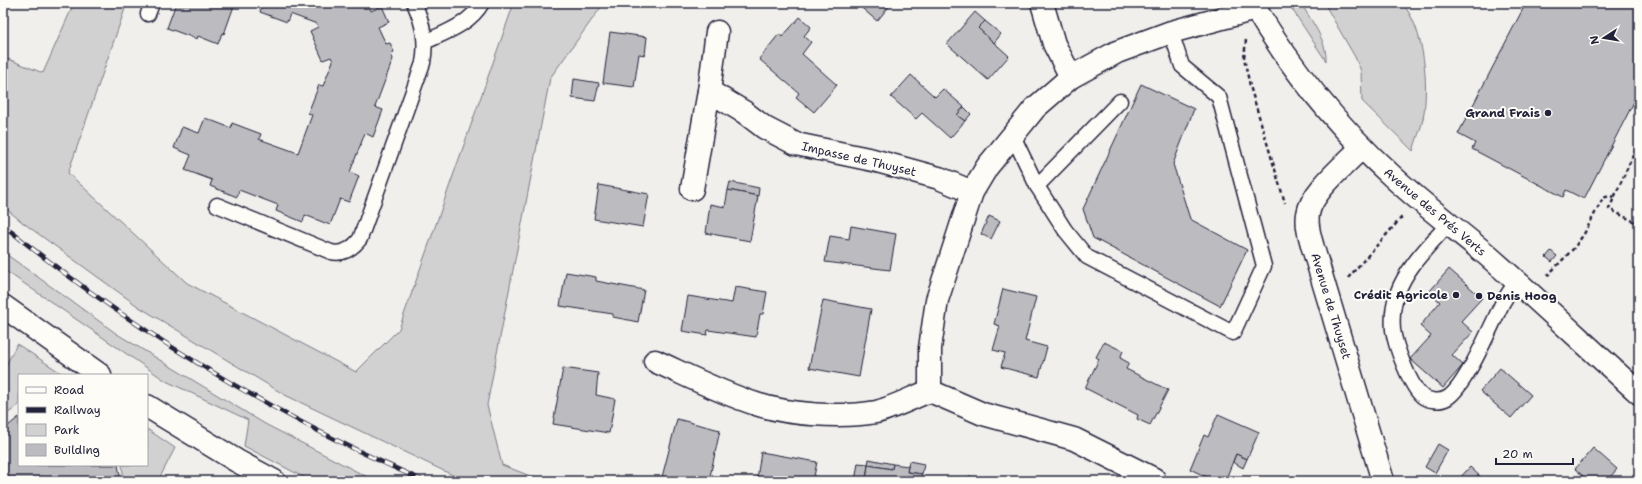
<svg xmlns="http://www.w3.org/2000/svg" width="1642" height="484" font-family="'Shantell Sans',sans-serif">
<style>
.green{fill:#d2d1d1;stroke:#7a7a86}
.building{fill:#bcbcc0;stroke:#22223b}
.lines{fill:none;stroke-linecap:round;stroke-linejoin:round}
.lane-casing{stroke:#22223b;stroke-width:17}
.street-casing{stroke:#22223b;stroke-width:25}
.secondary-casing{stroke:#22223b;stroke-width:25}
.path{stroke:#22223b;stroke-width:2.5;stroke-dasharray:4 3;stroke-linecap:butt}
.lane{stroke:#fdfcf7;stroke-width:14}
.street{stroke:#fdfcf7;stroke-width:22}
.secondary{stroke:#fdfcf7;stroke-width:22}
.rail-casing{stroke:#22223b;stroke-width:4.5}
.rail{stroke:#fdfcf7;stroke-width:3;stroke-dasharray:9;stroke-linecap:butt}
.poi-dot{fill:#22223b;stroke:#fdfcf7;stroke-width:1.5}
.labels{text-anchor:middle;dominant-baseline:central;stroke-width:4;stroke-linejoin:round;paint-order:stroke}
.poi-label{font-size:12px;font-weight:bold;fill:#22223b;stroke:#fdfcf7;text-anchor:end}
.street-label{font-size:12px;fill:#22223b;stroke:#fdfcf7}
</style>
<rect width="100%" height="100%" fill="#f0efec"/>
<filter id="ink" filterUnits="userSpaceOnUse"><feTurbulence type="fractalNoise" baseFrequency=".025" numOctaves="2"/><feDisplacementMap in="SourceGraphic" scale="8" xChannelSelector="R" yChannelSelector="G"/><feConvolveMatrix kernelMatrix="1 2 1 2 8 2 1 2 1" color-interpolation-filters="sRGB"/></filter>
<g filter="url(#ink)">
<g class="green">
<polygon points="74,3 127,3 68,173 187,283 356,372 399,329 514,3 604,3 550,78 487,405 502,465 543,481 465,481 285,395 139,307 22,222 3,206 3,57 43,73"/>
<path d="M 1288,3 L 1301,3 C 1311,21 1327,40 1326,61 Z"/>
<path d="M 1324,3 L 1402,3 C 1425,29 1429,86 1423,119 C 1421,129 1416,140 1413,151 L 1362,101 L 1361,71 L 1355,57 Z"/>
<polygon points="3,252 117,334 265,424 375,481 311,481 244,446 248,420 166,381 3,269"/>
<polygon points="17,344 64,375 19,375 19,405 3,417 3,371"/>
<polygon points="147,429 175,448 158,481 124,481 122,465 147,465"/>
</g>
<g class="building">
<polygon points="176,3 235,3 224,34 222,33 218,44 198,36 197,39 167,28"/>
<polygon points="262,3 368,3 371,11 382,6 389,22 378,27 386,44 390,43 394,52 391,54 393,59 375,107 383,110 373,137 365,133 350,172 359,176 349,202 340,199 330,225 305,215 303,222 276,211 278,205 239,190 237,197 210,186 212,180 185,170 191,155 174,148 182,127 199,133 205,118 231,128 232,123 261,134 259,139 298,153 312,115 308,113 319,85 323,86 333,61 331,57 323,60 310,31 318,27 317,24 290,14 287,22 260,12"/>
<polygon points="856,3 892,3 877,21"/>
<polygon points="1526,3 1637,3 1639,4 1639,92 1584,199 1566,190 1563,197 1472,149 1475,143 1458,134"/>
<polygon points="975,12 985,21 978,28 1009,56 988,80 947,44"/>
<polygon points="800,17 811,27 804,36 811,42 802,54 837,85 814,112 796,97 799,93 759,59 779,34 782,37"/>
<polygon points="985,21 1001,34 994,43 978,28"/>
<polygon points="610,32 647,37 645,55 639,54 634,87 603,83"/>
<polygon points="911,75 935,97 943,89 964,107 957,115 965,121 950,138 922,113 916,119 891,97"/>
<polygon points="574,79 599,83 595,101 572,98"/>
<polygon points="1141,84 1194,109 1173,164 1190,219 1247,250 1220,306 1093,238 1083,209"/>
<polygon points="964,107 971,114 965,121 957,115"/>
<polygon points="730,182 759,188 758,196 728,190"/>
<polygon points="599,185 649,194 643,227 594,219"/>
<polygon points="728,190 758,196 750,241 706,233 710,204 725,207"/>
<polygon points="989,216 1000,221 991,239 981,234"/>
<polygon points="851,226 896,234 890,270 825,262 830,236 849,239"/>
<polygon points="1551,251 1557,256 1552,262 1546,257"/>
<polygon points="1449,269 1482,298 1461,321 1473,332 1452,355 1463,365 1443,388 1410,359 1431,336 1420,326 1440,302 1429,292"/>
<polygon points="566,272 596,277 596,281 644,290 638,322 613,317 613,314 560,306"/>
<polygon points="735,287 767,292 763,314 760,314 756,337 708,330 707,335 682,331 688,296 732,303"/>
<polygon points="1003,289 1036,297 1025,341 1047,347 1039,377 1001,367 1005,353 993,350 1000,326 994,324"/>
<polygon points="823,300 871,309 859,377 809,368"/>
<polygon points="1104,342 1123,351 1120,358 1129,363 1126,369 1168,390 1150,425 1137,419 1138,415 1085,388 1099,359 1096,357"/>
<polygon points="563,368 598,373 596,395 615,399 609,433 553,424"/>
<polygon points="1500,368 1531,395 1511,418 1480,391"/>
<polygon points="1218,414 1259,432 1247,459 1236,454 1225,481 1215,481 1190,469 1204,435 1208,437"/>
<polygon points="19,417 19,465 118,465 121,481 13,481 3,469 3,430"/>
<polygon points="677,419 720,430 709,481 661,481"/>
<polygon points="1438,444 1448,450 1435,473 1425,467"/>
<polygon points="1593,448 1617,469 1607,481 1589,481 1575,469"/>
<polygon points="761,452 817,462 813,481 766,481 757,479"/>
<polygon points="1236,454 1247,459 1243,468 1233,462"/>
<polygon points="869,459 893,464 892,469 868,465"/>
<polygon points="909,461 924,464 922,474 907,472"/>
<polygon points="858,463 868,464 866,481 855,481"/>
<polygon points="893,464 908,466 907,472 922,474 921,481 866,481 868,465 892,469"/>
<polygon points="1470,467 1485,481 1457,481"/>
<polygon points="969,476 993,481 968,481"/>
</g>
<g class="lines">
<g class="lane-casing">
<g id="lane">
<polyline points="148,14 152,3"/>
<path d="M 425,42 C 446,32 470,24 482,3"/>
<polyline points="1013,136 1037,186 1065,230 1087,257 1233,333 1264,266 1219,97 1182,66 1171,32"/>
<polyline points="1037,186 1120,101"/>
<path d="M 217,205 L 331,252 C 343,255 352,249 360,239 L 423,63 C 427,41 423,23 414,3"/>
<path d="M 1449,223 C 1430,245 1407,266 1397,294 C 1393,305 1392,318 1393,330 C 1395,345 1410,386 1422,396 C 1428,401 1440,402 1447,398 C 1466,387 1492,323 1503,302 C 1507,295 1512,288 1517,282"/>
</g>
</g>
<g class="street-casing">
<g id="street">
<polyline points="1042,3 1054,44 1071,77"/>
<polyline points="709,91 717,32"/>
<polyline points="692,189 709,91 744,112 765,128 796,144 873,160 939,178 972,192"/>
<polyline points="3,306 100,375"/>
<path d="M 655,361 C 688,376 721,393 756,404 C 789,415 842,418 876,412 C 890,409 916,396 930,391 L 983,414 L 1074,439 L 1154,479"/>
<polyline points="930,391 930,348 937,300 972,192 987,167 1035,108 1071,77 1117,52 1171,32 1256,9"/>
<polyline points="147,406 237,461 274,481"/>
</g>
</g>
<g class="secondary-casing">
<g id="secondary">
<path d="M 1252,3 C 1291,69 1335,124 1392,176 C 1422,204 1455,228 1487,255 C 1538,300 1588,347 1639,393"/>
<path d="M 1362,147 C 1346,164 1311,192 1308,214 C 1306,226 1310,237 1313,248 L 1383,481"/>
</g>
</g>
<g class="path">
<polyline points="1246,40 1244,58 1250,86 1285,203"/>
<polyline points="1639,142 1609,209 1639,224"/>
<polyline points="1547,276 1574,248 1584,234 1603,198 1610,196 1614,197"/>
<polyline points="1348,278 1402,217"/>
</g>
<use href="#lane" class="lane"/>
<use href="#street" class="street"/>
<use href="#secondary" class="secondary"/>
<g class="rail-casing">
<path id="rail" d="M 3,225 C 92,298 189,362 290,416 C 334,440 379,461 424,481"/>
</g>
<use href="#rail" class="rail"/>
</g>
</g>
<g class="poi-dot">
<circle cx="1548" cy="113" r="4"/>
<circle cx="1456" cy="295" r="4"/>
<circle cx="1479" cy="296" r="4"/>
</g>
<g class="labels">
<g class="poi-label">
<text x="1540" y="113">Grand Frais</text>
<text x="1448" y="295">Crédit Agricole</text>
<text x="1487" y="296" text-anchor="start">Denis Hoog</text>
</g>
<g class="street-label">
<text transform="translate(859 159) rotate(13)">Impasse de Thuyset</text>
<text transform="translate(1435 212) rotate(40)">Avenue des Prés Verts</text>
<text transform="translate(1331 306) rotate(73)">Avenue de Thuyset</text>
</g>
</g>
<rect width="1642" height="484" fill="none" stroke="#fdfcf7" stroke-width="16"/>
<rect x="8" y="8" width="1626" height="468" fill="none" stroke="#22223b" stroke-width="1.5" filter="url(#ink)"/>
<rect x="18" y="374" width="130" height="92" fill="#fdfcf7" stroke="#a5a5ac"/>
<rect x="26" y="387" width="20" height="6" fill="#fdfcf7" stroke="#a5a5ac"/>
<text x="54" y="394" font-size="12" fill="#22223b">Road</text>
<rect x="26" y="407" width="20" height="6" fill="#22223b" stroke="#a5a5ac"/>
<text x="54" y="414" font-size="12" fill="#22223b">Railway</text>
<rect x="26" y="424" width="20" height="12" fill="#d2d1d1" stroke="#a5a5ac"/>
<text x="54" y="434" font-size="12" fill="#22223b">Park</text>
<rect x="26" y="444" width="20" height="12" fill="#bcbcc0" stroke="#a5a5ac"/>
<text x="54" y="454" font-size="12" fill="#22223b">Building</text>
<g transform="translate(1604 38) rotate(258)" stroke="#fdfcf7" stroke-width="3" paint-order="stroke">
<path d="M0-3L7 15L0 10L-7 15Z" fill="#22223b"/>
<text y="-6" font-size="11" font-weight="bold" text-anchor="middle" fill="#22223b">N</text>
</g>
<path d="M1496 458v6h77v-6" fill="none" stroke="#22223b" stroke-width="2"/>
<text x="1502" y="458" font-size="12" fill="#22223b" stroke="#fdfcf7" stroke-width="3" paint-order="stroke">20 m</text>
</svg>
